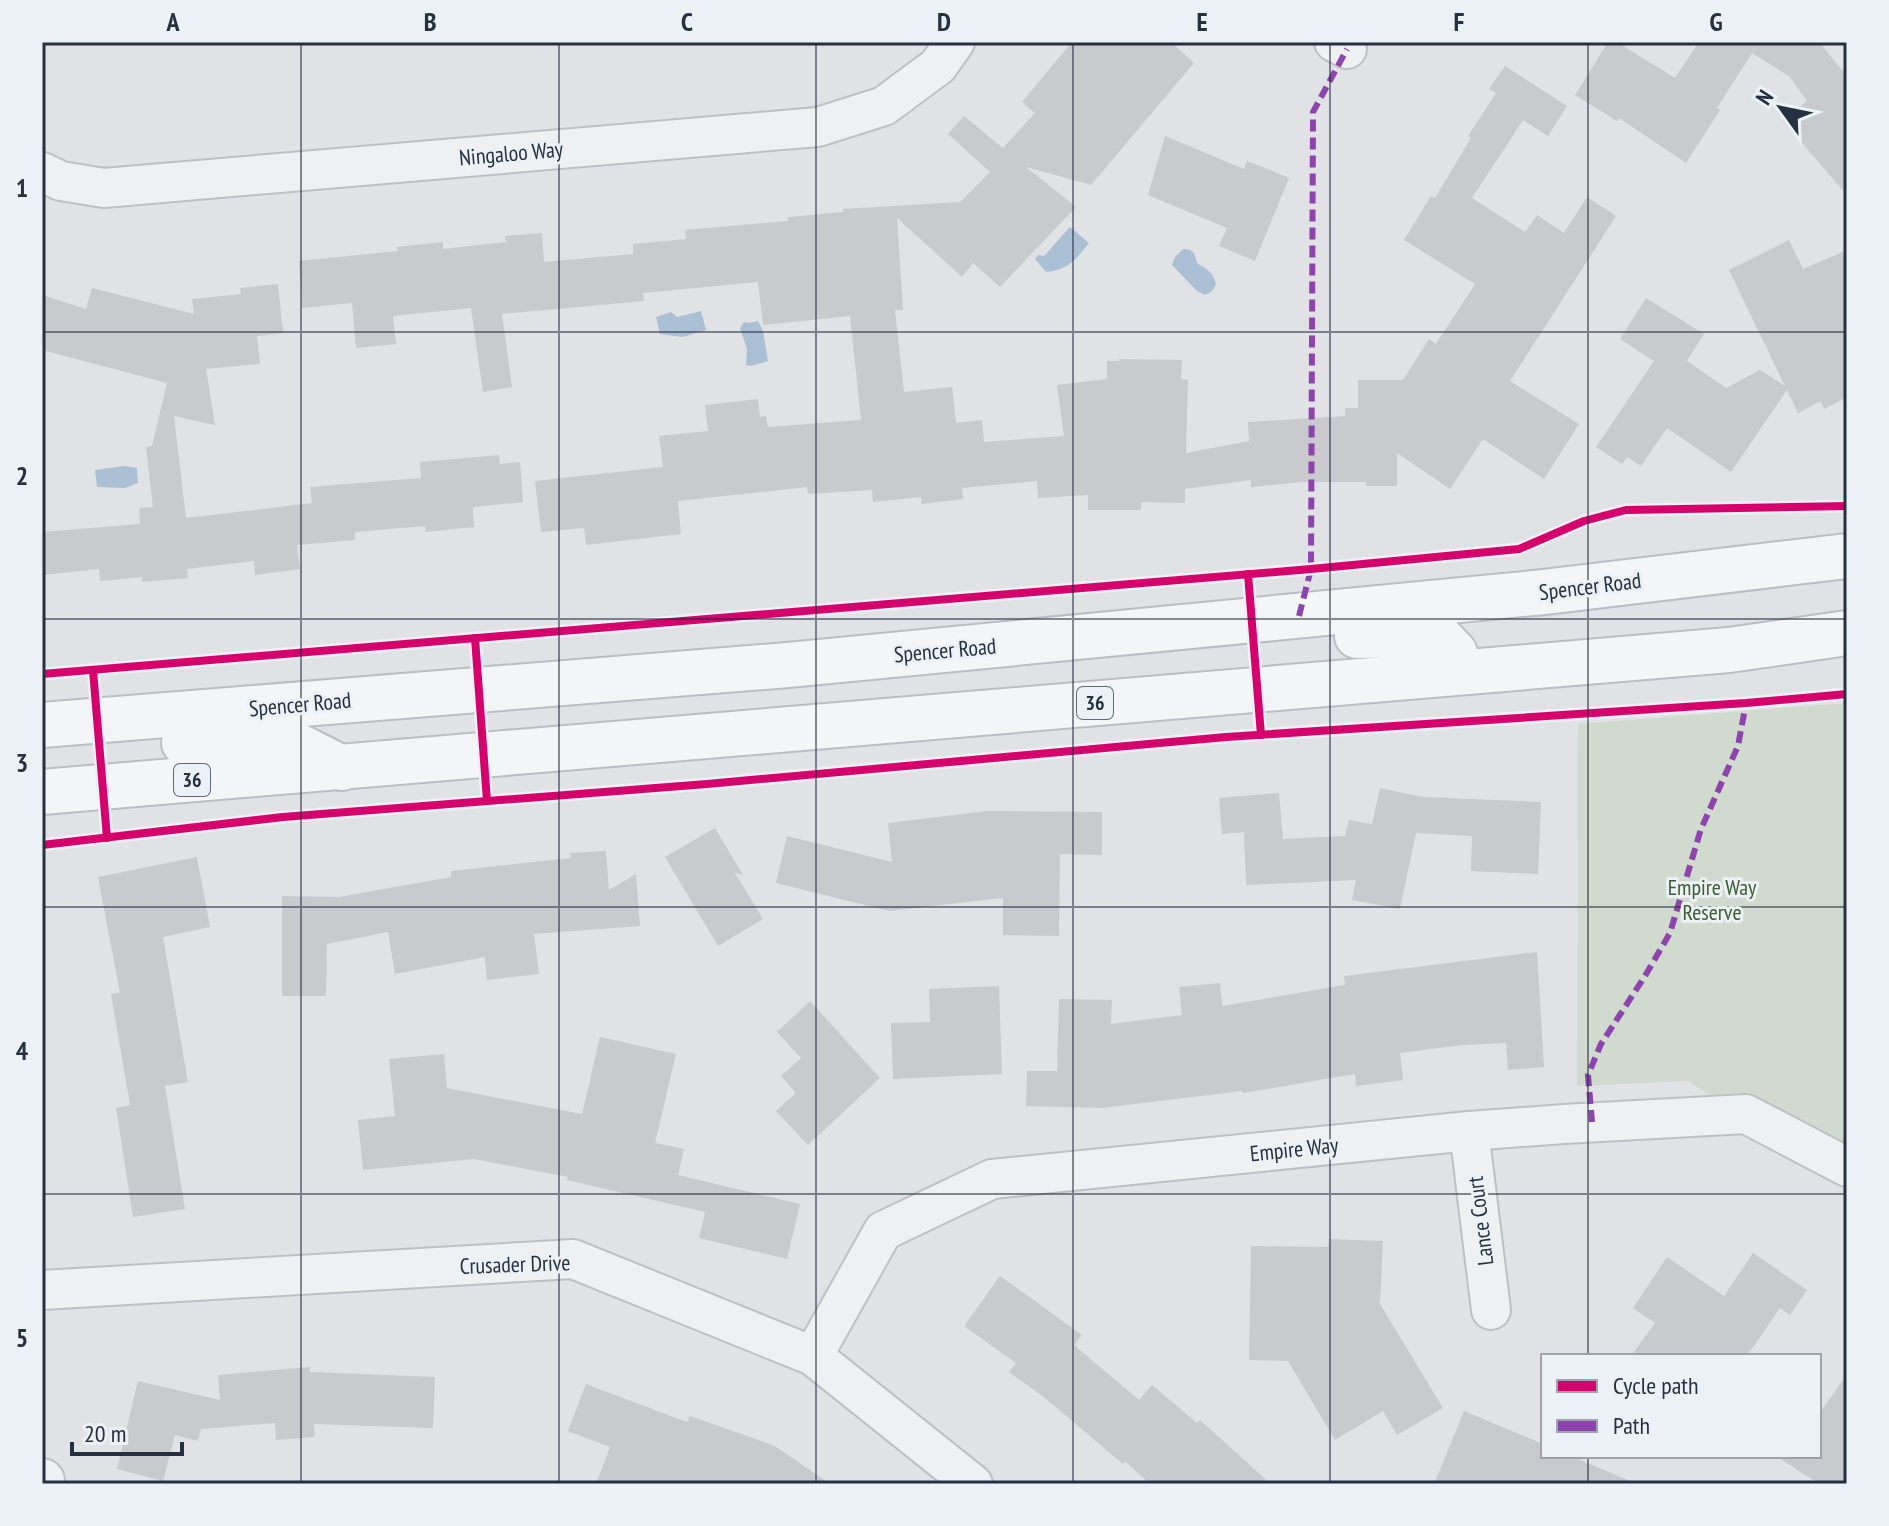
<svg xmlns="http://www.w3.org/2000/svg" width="1889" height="1526" font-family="'PT Sans Narrow',sans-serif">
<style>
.green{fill:#d1dacf}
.water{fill:#abc0d4}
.building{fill:#c8cacd}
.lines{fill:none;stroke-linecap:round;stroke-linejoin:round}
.minor-casing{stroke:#bec0c3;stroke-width:42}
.tertiary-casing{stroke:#bec0c3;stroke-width:48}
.primary-casing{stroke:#bbbfc3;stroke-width:48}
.minor{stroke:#eff0f2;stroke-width:38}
.tertiary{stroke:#eff0f2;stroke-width:44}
.primary{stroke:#f4f5f6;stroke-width:44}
.quiet{stroke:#8e44ad;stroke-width:6;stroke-dasharray:12 6;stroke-linecap:butt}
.cycleway-casing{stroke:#ecf1f6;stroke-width:13}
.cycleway{stroke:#d6006c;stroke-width:8}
.grid{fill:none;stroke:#253040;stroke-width:2;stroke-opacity:0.55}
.labels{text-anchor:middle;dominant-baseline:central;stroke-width:6;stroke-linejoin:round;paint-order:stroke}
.shield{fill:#ecf1f6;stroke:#616a77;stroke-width:2}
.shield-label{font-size:20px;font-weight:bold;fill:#253040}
.street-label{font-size:22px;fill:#253040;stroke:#ecf1f6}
.park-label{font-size:22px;fill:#3b5d31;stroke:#ecf1f6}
.neatline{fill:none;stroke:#253040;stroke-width:3}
.grid-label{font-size:26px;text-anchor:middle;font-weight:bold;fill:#253040}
</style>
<rect width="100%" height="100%" fill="#e0e2e5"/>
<polygon class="green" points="1847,703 1847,1158 1723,1104 1688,1081 1577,1086 1578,724"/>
<g class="water">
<path d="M 1070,227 L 1089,243 C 1075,260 1069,270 1046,272 L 1035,259 L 1038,255 L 1044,256 Z"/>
<path d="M 1183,249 C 1197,250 1193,254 1198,264 C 1208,269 1214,274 1216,285 L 1211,292 L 1205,295 L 1197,291 L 1172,265 L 1175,257 Z"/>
<polygon points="701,311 706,330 683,337 660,334 656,317 671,312 677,317"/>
<polygon points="758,321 763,331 768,361 751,366 746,365 747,349 740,328 744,322 749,323"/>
<polygon points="125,466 137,468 138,483 125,488 97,487 95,470"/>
</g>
<g class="building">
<polygon points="1072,42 1171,42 1194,63 1091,185 1026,167 1076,207 1000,287 973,263 962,277 897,218 903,310 895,310 904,392 952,387 956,423 982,420 984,442 1064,436 1057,385 1107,379 1107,361 1119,361 1119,359 1182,360 1181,379 1188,380 1186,453 1249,441 1248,422 1345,416 1345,408 1358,408 1358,380 1403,380 1429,339 1436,344 1475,284 1404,240 1431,196 1435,198 1471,138 1468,136 1496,93 1489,89 1505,66 1567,106 1548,136 1523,120 1472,198 1525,232 1537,215 1564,233 1587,197 1616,216 1510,381 1579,424 1544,479 1483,439 1450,489 1397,453 1397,486 1366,486 1366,482 1302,482 1251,487 1251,480 1185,489 1185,503 1141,502 1141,510 1088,510 1088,495 1038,498 1037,481 962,488 963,499 922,504 921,497 873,502 872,490 808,494 807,487 678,501 681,534 586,545 584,528 541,532 535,481 663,467 659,436 708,431 705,405 758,399 760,417 766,416 768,427 861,420 850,316 763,325 758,282 643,293 644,301 502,314 512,387 483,392 471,308 393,316 396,344 356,348 352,303 302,308 299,261 398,251 397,247 443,242 443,249 506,242 505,236 542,233 544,262 633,254 633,244 686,239 685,230 788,221 788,217 843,212 843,209 960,202 990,172 948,134 964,116 1003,148 1035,113 1022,102"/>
<polygon points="1608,42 1617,42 1675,78 1699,42 1819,42 1847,76 1847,195 1783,121 1807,101 1789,76 1752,53 1717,108 1720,110 1686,163 1619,118 1617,121 1575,95"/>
<polygon points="1165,136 1244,169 1247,161 1289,178 1255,261 1219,246 1227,228 1148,195"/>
<polygon points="1789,240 1803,269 1847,250 1847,397 1824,409 1821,401 1798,413 1787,390 1731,472 1667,428 1641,466 1627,457 1622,464 1596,447 1654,361 1620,339 1646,298 1704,334 1687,361 1726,388 1760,370 1785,386 1729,270"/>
<polygon points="278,284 283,333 257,336 260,364 206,369 215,425 174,416 186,518 312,503 310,487 421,478 420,462 499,455 500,464 520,462 523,502 473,507 474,527 426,532 425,526 355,532 355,540 297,545 300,569 255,575 254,561 187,569 188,578 142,582 142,577 100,581 99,569 42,575 42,532 140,524 139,508 153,507 146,447 152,446 167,383 42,350 42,295 86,309 92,288 194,314 192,299 241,294 240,288"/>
<polygon points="1380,788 1423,797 1541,802 1538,874 1471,871 1472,836 1416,833 1400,909 1352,900 1356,880 1246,885 1244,832 1222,834 1219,798 1279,793 1283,839 1345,836 1349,820 1372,824"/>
<polygon points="987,811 1102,812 1102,855 1060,854 1059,936 1003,935 1003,898 889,911 776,883 787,836 892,862 888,823"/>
<polygon points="715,828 743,875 735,873 763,919 718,946 665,857"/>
<polygon points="606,851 609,890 636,874 640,926 534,934 539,974 487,980 485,957 395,974 388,932 327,944 326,996 282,996 282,896 339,897 451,877 451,871 571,858 570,853"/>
<polygon points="197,857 210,927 163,937 188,1082 165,1086 185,1209 133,1217 116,1108 130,1105 111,994 120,993 98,877"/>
<polygon points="1537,952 1544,1067 1508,1070 1506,1043 1463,1045 1400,1053 1403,1080 1356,1086 1355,1074 1243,1093 1242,1091 1102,1108 1026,1106 1027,1071 1057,1071 1059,999 1112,1000 1111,1024 1182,1015 1179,987 1220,983 1222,1006 1345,985 1344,976"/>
<polygon points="999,986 1002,1074 893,1079 891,1023 930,1022 929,989"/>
<polygon points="810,1001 880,1078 808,1145 776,1111 796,1093 781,1076 801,1058 777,1032"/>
<polygon points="600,1037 676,1054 655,1143 684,1149 678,1175 800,1204 787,1259 699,1238 705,1212 567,1180 568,1177 474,1159 363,1170 358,1120 395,1116 389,1059 444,1054 447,1088 582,1114"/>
<polygon points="1329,1239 1383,1241 1380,1304 1443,1408 1397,1435 1383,1411 1335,1440 1288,1361 1249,1360 1251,1246 1328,1247"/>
<polygon points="1753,1253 1807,1290 1790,1315 1780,1308 1747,1356 1631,1356 1655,1323 1633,1308 1667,1257 1724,1296"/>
<polygon points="1000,1276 1082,1335 1074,1345 1139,1400 1152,1385 1197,1423 1200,1420 1271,1484 1150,1484 1125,1461 1123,1464 1045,1398 1009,1372 1016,1363 964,1326"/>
<polygon points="310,1367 310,1372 435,1377 433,1428 314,1424 315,1437 276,1440 275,1423 201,1429 198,1441 175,1435 163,1481 117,1469 138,1381 220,1400 218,1375"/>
<polygon points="1847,1374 1847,1484 1819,1484 1776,1456 1819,1456 1819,1414"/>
<polygon points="586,1384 687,1422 690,1416 775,1446 830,1484 596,1484 610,1447 568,1431"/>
<polygon points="1464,1411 1543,1444 1543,1456 1571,1456 1637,1484 1434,1484"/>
</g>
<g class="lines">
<g class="minor-casing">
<g id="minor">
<polyline points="1334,42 1347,49"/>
<polyline points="42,172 61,181 104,188 818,127 884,106 938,66 955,42"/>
<polyline points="1469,1131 1491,1310"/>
<polyline points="42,1290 573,1259 813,1356 973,1484"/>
<polyline points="813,1356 883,1231 992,1179 1469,1131 1564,1124 1746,1114 1847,1167"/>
</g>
</g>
<g class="tertiary-casing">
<polyline id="tertiary" points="42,1481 42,1484"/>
</g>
<g class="primary-casing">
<g id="primary">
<polyline points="1357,636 1437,634 1455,653 1460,672"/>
<polyline points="42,725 788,665 1544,592 1847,556"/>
<polyline points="184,743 283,738 342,768"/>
<polyline points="42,792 1729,650 1847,633"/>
</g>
</g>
<use href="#minor" class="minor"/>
<use href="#tertiary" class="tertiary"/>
<use href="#primary" class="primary"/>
<g class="quiet">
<polyline points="1299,616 1311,569 1313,112 1347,49"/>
<polyline points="1592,1122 1588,1075 1601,1044 1645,976 1670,933 1701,829 1738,746 1746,703"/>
</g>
<g class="cycleway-casing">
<g id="cycleway">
<polyline points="1248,574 1261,735"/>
<polyline points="475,638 487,801"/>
<polyline points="93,670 107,838"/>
<polyline points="42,674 1311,569 1519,549 1584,521 1626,510 1847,506"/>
<polyline points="42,845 283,817 707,784 1226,737 1746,703 1847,694"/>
</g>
</g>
<use href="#cycleway" class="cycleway"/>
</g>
<path class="grid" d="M 301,42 L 301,1484M 559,42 L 559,1484M 816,42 L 816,1484M 1073,42 L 1073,1484M 1330,42 L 1330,1484M 1588,42 L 1588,1356M 42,332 L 1847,332M 42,619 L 1847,619M 42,907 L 1847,907M 42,1194 L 1847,1194M 1588,1456 L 1588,1484"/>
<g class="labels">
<g class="shield">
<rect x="1077" y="687" width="36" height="32" rx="6"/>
<rect x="174" y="764" width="36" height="32" rx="6"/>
</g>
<g class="shield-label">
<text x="1095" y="703">36</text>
<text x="192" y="780">36</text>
</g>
<g class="street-label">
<text transform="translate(511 153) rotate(-5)">Ningaloo Way</text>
<text transform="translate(1590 586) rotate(-7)">Spencer Road</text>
<text transform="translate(945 650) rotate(-5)">Spencer Road</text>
<text transform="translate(300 704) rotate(-5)">Spencer Road</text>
<text transform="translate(1294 1149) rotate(-6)">Empire Way</text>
<text transform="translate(1480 1221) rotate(-97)">Lance Court</text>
<text transform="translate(515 1264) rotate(-2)">Crusader Drive</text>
</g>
<g class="park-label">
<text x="1712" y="887">Empire Way<tspan x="1712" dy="25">Reserve</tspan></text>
</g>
</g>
<rect width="1889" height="1526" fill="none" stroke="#ecf1f6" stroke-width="88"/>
<rect x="1541" y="1354" width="280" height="104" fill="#ecf1f6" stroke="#9ca4ad" stroke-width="2"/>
<rect x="1557" y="1380" width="40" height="12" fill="#d6006c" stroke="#9ca4ad" stroke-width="2"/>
<text x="1613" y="1394" font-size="24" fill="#253040">Cycle path</text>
<rect x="1557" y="1420" width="40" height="12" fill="#8e44ad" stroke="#9ca4ad" stroke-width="2"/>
<text x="1613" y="1434" font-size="24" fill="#253040">Path</text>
<g transform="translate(1781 108) rotate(303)" stroke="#ecf1f6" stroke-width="6" paint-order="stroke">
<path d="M0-6L14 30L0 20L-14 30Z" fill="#253040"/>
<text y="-12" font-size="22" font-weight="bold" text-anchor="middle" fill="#253040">N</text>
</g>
<path d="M72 1442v12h110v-12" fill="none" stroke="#253040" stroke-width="4"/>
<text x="84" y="1442" font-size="24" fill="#253040" stroke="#ecf1f6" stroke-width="6" paint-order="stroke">20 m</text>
<rect x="44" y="44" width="1801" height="1438" class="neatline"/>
<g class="grid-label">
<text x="173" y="31">A</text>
<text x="430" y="31">B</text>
<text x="687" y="31">C</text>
<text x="944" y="31">D</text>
<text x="1202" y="31">E</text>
<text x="1459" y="31">F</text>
<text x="1716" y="31">G</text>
<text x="22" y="197">1</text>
<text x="22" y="485">2</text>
<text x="22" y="772">3</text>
<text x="22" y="1060">4</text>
<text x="22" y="1347">5</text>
</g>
</svg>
